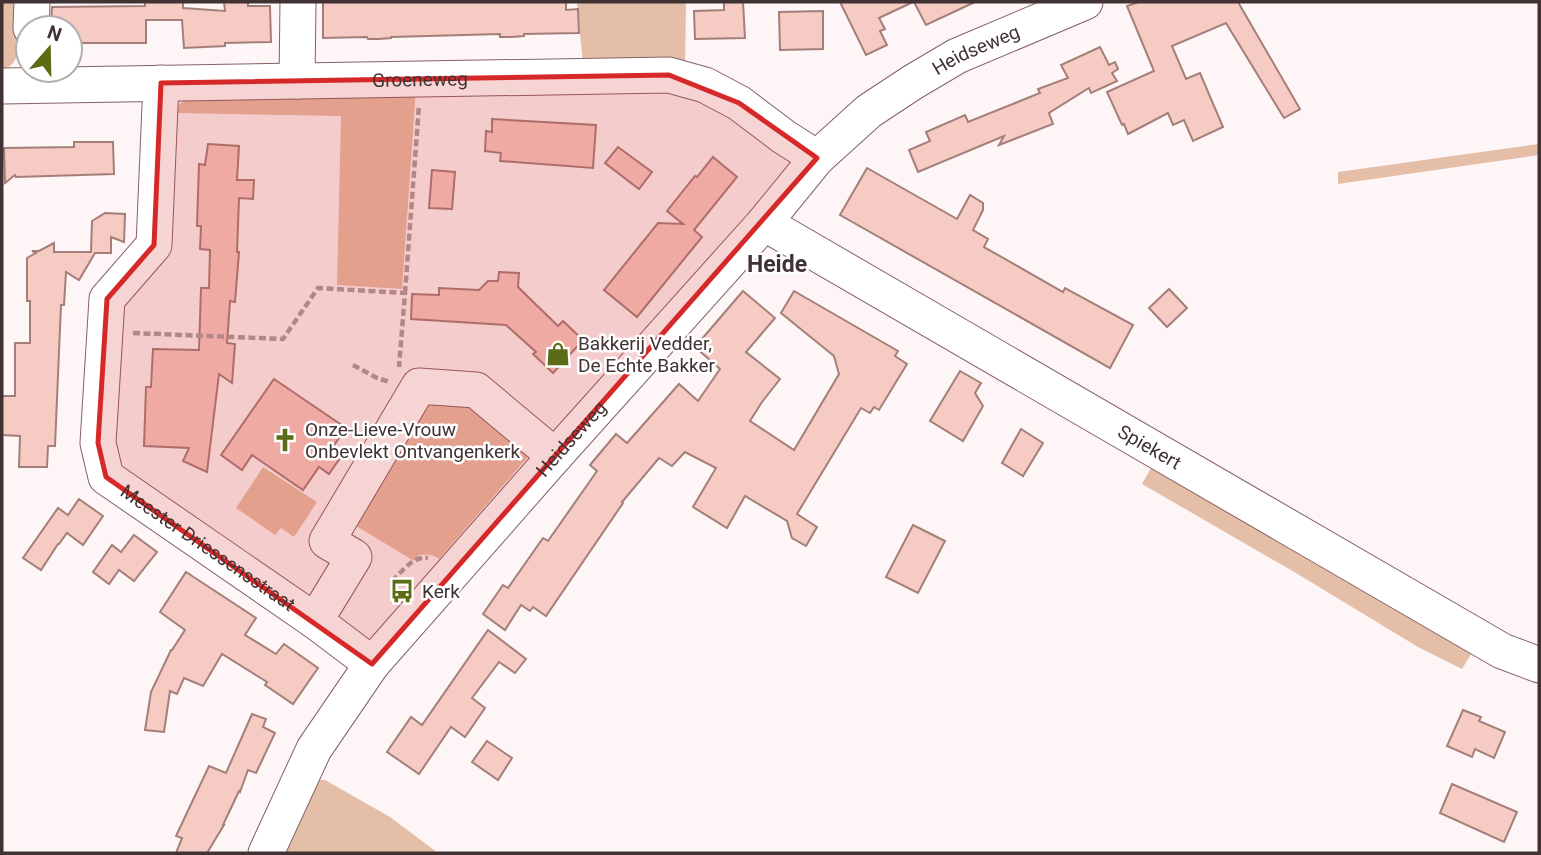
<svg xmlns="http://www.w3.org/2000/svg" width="1541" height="855" font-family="Roboto,sans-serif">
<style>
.green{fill:#e5bea7}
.building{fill:#f6cbc3;stroke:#a47f79;stroke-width:2}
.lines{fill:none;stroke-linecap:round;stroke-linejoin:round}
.minor-casing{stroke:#856267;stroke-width:37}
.path{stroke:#aa9fa1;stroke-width:4.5;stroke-dasharray:7 3.5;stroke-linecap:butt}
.minor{stroke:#fff;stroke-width:35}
.marked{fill:#d62828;fill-opacity:0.2;stroke:#d62828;stroke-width:5;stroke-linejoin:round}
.labels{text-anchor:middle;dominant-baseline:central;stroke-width:5;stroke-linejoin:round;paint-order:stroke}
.street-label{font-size:19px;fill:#413234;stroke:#fff}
.poi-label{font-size:19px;fill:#413234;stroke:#fff;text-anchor:start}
.quarter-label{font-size:23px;font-weight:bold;fill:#413234;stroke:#fff}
</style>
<rect width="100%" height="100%" fill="#fdf5f6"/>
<g class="green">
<polygon points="2,2 21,2 19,53 13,63 2,74"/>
<polygon points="577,2 686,2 685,69 583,64"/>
<polygon points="416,89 402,289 337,285 341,116 177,113 177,106 197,91"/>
<polygon points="1539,144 1539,155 1338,184 1338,172"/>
<path d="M 469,394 L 533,451 L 439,559 C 432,554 427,554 419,555 L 414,561 L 348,521 L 418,402 Z"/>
<polygon points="1155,461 1476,646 1462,669 1418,647 1296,573 1142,484"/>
<polygon points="263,467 317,502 294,537 281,528 275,535 236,508"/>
<polygon points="319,780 325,780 390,817 438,853 282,853"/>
</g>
<g class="building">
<polygon points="145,2 183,2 183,8 225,11 224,2 248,2 248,6 270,6 271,42 225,43 225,46 184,48 182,20 146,20 146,43 70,43 70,28 51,28 52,7 145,6"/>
<polygon points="323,2 566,2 566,10 578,9 579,33 524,34 524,36 512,37 500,37 500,34 391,37 391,38 379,39 368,39 367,37 323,38"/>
<polygon points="724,2 743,2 745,38 695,39 694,11 724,10"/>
<polygon points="840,2 913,2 879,18 885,29 880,31 887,45 866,55"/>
<polygon points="914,2 975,2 926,25"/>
<polygon points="1139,2 1238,2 1300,109 1284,118 1226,23 1172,46 1186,79 1200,73 1223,127 1193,141 1184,120 1173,125 1168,113 1128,134 1124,124 1122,125 1107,92 1154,71 1127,6"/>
<polygon points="823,11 823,49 780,50 779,12"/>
<polygon points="1100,47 1109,65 1115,62 1118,69 1112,73 1117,81 1091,93 1089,88 1049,113 1053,124 999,145 1004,136 918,172 909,150 930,141 926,132 965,115 968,122 1040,93 1038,89 1068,78 1061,65"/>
<polygon points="492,119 596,125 593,168 500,161 501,153 485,151 486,131 492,132"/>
<polygon points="74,142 113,142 114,174 16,177 15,175 5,183 4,148 74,147"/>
<polygon points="208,144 239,146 237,180 254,180 253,199 239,198 237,252 239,252 235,302 230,301 227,343 235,344 232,383 219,374 207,472 183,461 189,448 144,446 146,387 151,387 153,349 199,350 201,288 209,288 210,250 200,249 201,226 197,226 199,164 205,165"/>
<polygon points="618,147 652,172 639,189 605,163"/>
<polygon points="713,157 737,177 694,230 702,237 637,317 604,290 658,223 683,224 667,211 695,176 697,177"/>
<polygon points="867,168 957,219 970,195 983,203 983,210 973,230 988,239 984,247 1063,292 1065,288 1133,325 1110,368 840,215"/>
<polygon points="432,170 455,172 452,209 429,208"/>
<polygon points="105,213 125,214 124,242 111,237 111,253 95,253 79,280 66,272 64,305 61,305 55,446 48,446 47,467 19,467 20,436 2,435 2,396 15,396 15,343 30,343 30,301 27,301 27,258 36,253 32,251 39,251 54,243 54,252 91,252 92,221"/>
<polygon points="499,272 519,273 518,287 558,326 563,321 583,340 553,373 533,354 536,352 506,325 411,319 412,294 439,295 439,288 479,290 488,281 498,281"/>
<polygon points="1169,289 1187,308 1167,327 1149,308"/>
<polygon points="743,291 775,318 746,352 780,379 762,402 750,421 794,450 839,374 834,356 781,313 794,291 898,351 895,356 907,364 879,410 874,407 870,413 861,408 797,514 817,527 806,546 792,538 787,521 745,496 727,528 693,507 716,468 685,452 672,466 659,458 622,502 623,503 546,616 533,607 530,611 521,605 505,630 483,614 503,585 508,588 543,538 548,541 597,471 590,465 616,434 627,443 679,384 698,401 720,369 695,347"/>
<polygon points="960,371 981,383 975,393 983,406 963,441 930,421"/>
<polygon points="274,379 346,428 330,451 340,458 329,474 319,467 303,490 252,455 242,470 221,455"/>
<polygon points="1021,429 1043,443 1023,476 1002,463"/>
<polygon points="79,499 103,516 83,545 67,533 59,544 58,544 41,570 23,558 58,508 68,515"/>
<polygon points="913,525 945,541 918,593 886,577"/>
<polygon points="134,535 157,552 134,581 119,570 109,584 93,572 112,545 121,552"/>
<polygon points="186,572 256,618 245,635 276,654 284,644 318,668 293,704 265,685 267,682 222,654 203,686 184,678 177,694 170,691 164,732 145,730 151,692 171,650 172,650 185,630 160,612"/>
<polygon points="488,630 526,659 515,673 499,662 472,698 485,708 465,737 451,727 419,774 387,752 411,717 422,725"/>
<polygon points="1463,710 1481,717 1479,721 1505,732 1494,758 1475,749 1472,757 1447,746"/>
<polygon points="252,714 266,719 263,727 275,733 256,773 248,770 240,792 239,791 223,825 224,825 207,853 176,853 182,838 176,836 209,766 226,773"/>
<polygon points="487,741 512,758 498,780 472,762"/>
<polygon points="1452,784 1517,812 1504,842 1440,813"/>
</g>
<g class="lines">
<g class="minor-casing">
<g id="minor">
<polyline points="31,28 32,2"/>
<polyline points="297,81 298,2"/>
<path id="s1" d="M 161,83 L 154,245 L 107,299 L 98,443 L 106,477 L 315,621 L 372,664"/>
<path id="s2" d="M 2,86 L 669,75 L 705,85 L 739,103 L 784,137 L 817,158"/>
<path id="s3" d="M 764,223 L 1502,651 L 1539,665"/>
<polyline points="315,621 354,557 327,541 419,386 476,390 555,456"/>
<path id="s4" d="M 266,853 L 314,749 L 372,664 L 555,456 L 764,223 L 817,158 L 869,111 L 913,82 L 957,56 L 1085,2"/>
</g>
</g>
<g class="path">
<polyline points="405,293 419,105"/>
<polyline points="133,333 283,339 318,288 405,293 399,367"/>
<polyline points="353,365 377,378 390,382"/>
<path d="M 392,581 C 403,571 412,556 428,558"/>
</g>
<use href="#minor" class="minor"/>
</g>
<path class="marked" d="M 669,75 L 739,103 L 817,158 L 372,664 L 106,477 L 98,443 L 107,299 L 154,245 L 161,83 Z"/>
<defs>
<g id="shop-bare" transform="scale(1.89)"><path d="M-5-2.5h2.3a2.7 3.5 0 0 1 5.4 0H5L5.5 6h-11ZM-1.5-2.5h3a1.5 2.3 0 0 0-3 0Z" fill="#5b6b16" stroke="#fff" stroke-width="2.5" paint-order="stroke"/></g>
<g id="church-bare" transform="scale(1.89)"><path d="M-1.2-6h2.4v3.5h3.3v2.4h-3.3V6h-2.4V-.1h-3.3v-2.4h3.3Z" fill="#5b6b16" stroke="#fff" stroke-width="2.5" paint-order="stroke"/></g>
<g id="bus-bare" transform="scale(1.89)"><path d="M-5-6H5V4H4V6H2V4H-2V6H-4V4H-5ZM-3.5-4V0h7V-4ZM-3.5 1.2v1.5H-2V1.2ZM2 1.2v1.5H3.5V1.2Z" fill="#5b6b16" stroke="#fff" stroke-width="2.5" paint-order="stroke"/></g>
</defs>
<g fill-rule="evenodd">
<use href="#shop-bare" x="558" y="354"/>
<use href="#church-bare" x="285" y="440"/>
<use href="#bus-bare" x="402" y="591"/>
</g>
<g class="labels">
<g class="street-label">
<text stroke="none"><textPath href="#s4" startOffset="1085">Heidseweg</textPath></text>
<text stroke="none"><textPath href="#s2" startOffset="418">Groeneweg</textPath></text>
<text stroke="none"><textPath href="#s4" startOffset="518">Heidseweg</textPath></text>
<text stroke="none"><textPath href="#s3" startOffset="446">Spiekert</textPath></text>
<text stroke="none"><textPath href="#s1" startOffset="537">Meester Driessensstraat</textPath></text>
</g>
<g class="poi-label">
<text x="578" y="343">Bakkerij Vedder,<tspan x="578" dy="22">De Echte Bakker</tspan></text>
<text x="305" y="429">Onze-Lieve-Vrouw<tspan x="305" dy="22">Onbevlekt Ontvangenkerk</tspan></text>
<text x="422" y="591">Kerk</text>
</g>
<g class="quarter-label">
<text x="777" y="264">Heide</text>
</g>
</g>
<rect width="1541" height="855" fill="none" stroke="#413234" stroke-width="7"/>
<g transform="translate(49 49) rotate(20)"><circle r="33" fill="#ffffff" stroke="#b3adae" stroke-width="2"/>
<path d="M0-5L12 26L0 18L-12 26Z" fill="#5b6b16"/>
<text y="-10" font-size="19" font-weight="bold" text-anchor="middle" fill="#413234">N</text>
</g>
</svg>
